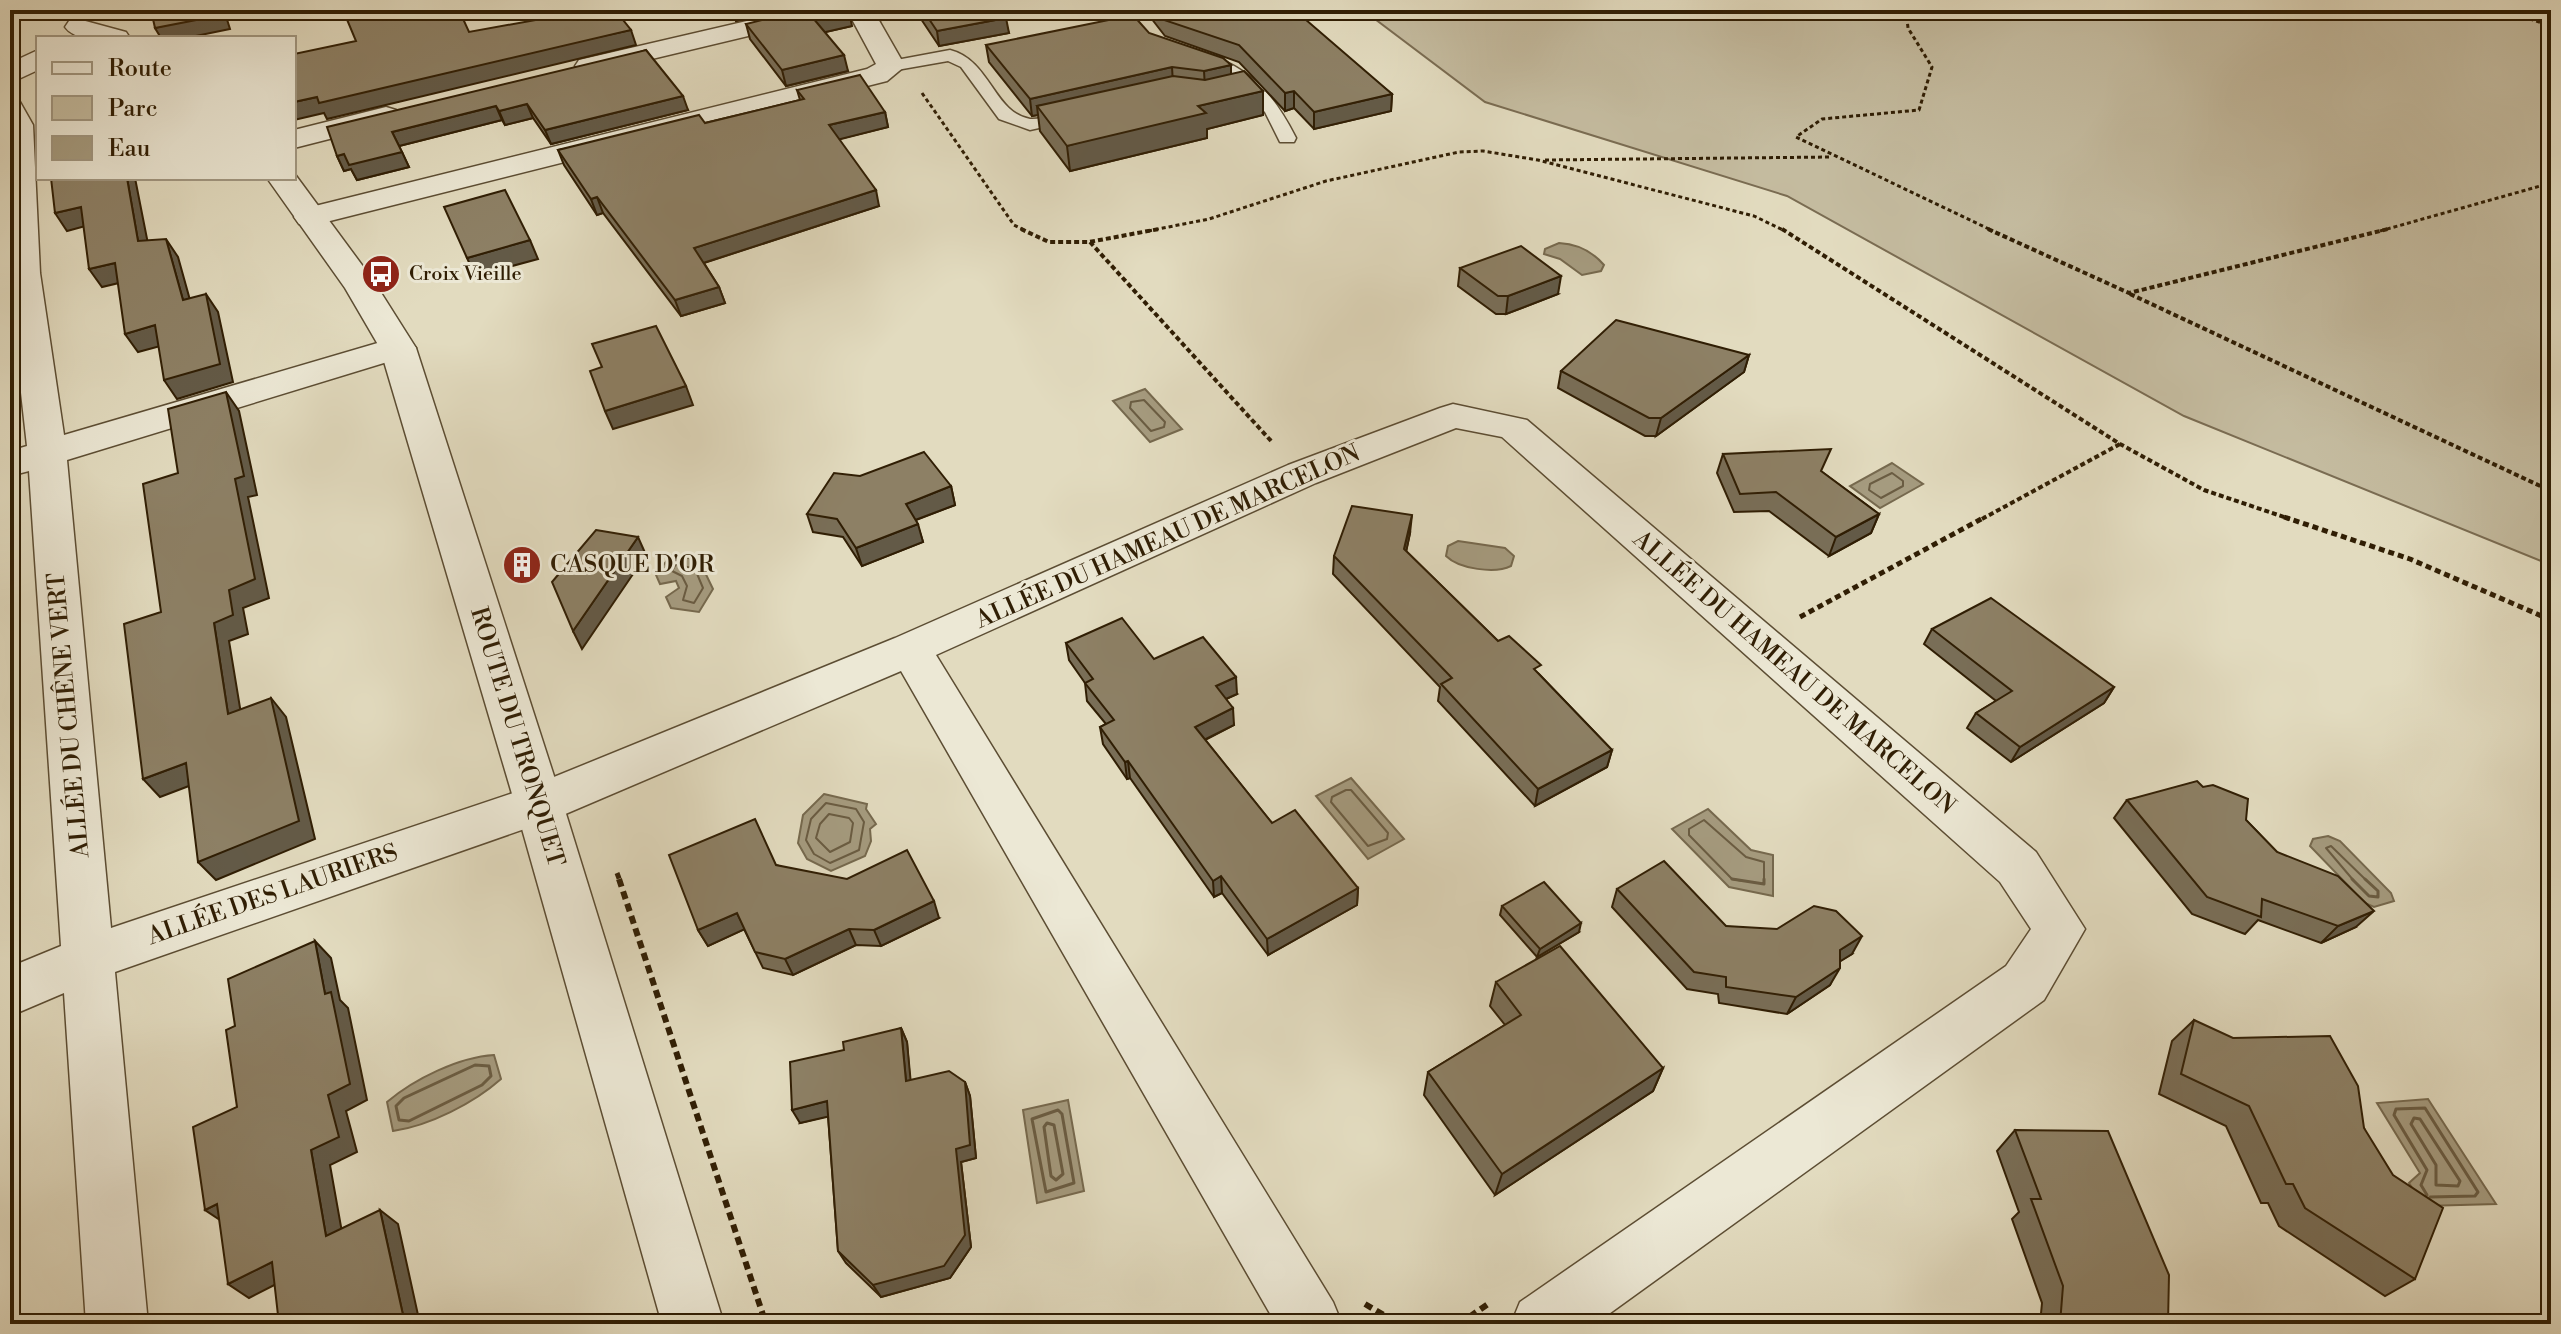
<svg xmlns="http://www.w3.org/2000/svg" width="2561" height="1334" font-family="'Libre Bodoni',serif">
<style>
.green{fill:#c4bb9f;stroke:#7a6c52;stroke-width:2}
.water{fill:#a59b7f;stroke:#76694e;stroke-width:2}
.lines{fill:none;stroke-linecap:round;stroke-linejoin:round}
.shore-far1{stroke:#6a5c42;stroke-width:2}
.shore{stroke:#6a5c42;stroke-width:3}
.service-casing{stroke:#5c4d33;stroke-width:3}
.minor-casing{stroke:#5c4d33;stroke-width:3}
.tertiary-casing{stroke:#5c4d33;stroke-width:3}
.path-far3{stroke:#301e04;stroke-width:3;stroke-dasharray:4 3;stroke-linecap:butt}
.path-far2{stroke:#301e04;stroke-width:4;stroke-dasharray:5 3;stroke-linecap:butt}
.path-far1{stroke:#301e04;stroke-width:5;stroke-dasharray:6 4;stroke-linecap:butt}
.path{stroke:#301e04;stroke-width:6;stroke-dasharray:8 5;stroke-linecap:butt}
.service{fill:#ece8d5;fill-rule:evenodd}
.minor{fill:#ece8d5;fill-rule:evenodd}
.tertiary{fill:#ece8d5;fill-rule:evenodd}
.wall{fill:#796e57;stroke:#301e04;stroke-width:2}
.shaded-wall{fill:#635a47;stroke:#301e04;stroke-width:2}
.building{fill:#8d8065;stroke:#301e04;stroke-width:2}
.labels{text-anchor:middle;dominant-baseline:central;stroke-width:6;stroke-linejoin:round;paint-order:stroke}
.far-poi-label{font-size:20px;fill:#301e04;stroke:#ece8d5;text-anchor:start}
.street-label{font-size:24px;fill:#301e04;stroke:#ece8d5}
.poi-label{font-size:24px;fill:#301e04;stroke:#ece8d5;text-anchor:start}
</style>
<rect width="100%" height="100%" fill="#e2dbbf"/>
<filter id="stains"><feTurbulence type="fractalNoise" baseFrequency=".0025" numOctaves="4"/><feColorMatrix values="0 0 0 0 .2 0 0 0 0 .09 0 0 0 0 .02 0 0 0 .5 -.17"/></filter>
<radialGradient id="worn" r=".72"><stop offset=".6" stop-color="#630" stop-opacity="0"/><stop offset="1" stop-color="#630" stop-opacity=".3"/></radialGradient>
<polygon class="green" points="1363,10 2551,10 2551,565 2184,416 1787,196 1485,102"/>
<g class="water">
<path d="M 1559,243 C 1577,244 1593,252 1604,265 L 1601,271 L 1582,275 L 1560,259 L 1544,254 L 1545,249 Z"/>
<polygon points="1145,389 1182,429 1150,442 1113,401"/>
<polygon points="1892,463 1923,484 1880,508 1850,486"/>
<path d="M 1458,541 L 1505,548 L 1514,556 L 1511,566 C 1495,574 1459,569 1446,556 L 1448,546 Z"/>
<polygon points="671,555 699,560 713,589 699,612 671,608 666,597 679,588 676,581 660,584 656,575"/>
<polygon points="1351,778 1404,839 1368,859 1316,796"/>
<polygon points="824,794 867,804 866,809 876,824 870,829 871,841 865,856 831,871 807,859 798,843 803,815"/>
<polygon points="1708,809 1751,850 1773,855 1773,896 1729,887 1672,829"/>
<polygon points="2328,836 2340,841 2391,893 2394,901 2374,907 2365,903 2310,846 2313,839"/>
<path d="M 494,1055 L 501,1079 C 474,1103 429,1126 393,1131 L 387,1102 C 414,1079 459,1057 494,1055 Z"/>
<polygon points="2428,1099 2496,1204 2424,1206 2409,1183 2420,1173 2377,1103"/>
<polygon points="1068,1100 1084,1191 1037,1203 1023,1110"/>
</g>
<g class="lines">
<g class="shore-far1">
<polygon points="1144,400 1165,422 1164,427 1151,431 1130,408 1131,402"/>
<polygon points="1892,473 1903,481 1903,486 1881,498 1869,490 1870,484"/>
<polygon points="676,564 695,569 703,588 694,603 683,600 687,586 682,576 672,571"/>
<polygon points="1346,790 1351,790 1388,833 1387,839 1368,846 1331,802 1332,797"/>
<polygon points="826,803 856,809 864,822 859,850 830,863 814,854 806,840 811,819"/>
<polygon points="829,814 849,818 853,823 850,842 830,852 816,838 820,824"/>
<polyline points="1743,881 1732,879 1689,835 1689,829 1704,820 1746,857 1764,862 1764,881"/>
<polyline points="2354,881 2326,848 2331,846 2367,881"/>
</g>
<g class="shore">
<polyline points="1732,879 1764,884 1764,879"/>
<polyline points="2352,879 2369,896 2378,897 2378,891 2365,879"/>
<polygon points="475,1065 489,1066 491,1076 482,1085 409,1121 399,1120 396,1106 404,1098"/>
<polygon points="1058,1110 1062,1114 1074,1183 1046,1192 1032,1119"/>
<polygon points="2414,1118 2420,1119 2460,1181 2458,1186 2436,1185 2436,1165 2411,1124"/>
<polygon points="1047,1123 1054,1125 1063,1174 1056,1180 1051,1176 1044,1127"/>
<polyline points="2427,1195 2421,1185 2427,1170 2394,1115 2396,1109 2425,1108 2478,1192 2475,1196 2430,1197"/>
</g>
<g class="service-casing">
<g id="service">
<path d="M 950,50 C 990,60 994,113 1030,119 C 1042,120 1062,112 1074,110 L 1083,115 L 1080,119 L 1030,130 L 999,119 L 961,67 L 948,61 L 891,71 L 882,66 L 891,61 Z"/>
<path d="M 1195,51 C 1247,64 1272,91 1296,138 L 1294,142 L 1280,142 L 1265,112 L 1225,72 L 1189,60 L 1186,56 Z"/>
</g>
</g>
<g class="minor-casing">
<g id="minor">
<polygon points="794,10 815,10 819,15 815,20 589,74 579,72 575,66 579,60"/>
<polygon points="847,10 873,10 905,66 887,81 310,226 299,224 294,217 299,210 867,69 876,64"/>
<polygon points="10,100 20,102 33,125 40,273 64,435 398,337 410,341 416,348 410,355 67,460 111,928 522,790 895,638 1288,465 1440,408 1453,404 1527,420 2036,852 2085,929 2044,1000 1595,1324 1511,1324 1520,1302 2006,966 2031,929 2000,882 1502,437 1456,428 1316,483 936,655 1333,1302 1342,1324 1276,1324 901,671 556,818 115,972 148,1324 86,1324 64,993 10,1016 10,967 61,946 29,471 10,476 10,451 27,446 10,295"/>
<polygon points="386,107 396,110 400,116 396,122 294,148 294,130"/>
</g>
</g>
<g class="tertiary-casing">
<g id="tertiary">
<path d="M 78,19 L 126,32 L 130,38 C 111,38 77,44 65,27 L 69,21 Z"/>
<polygon points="38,50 38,70 10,83 10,63"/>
<polygon points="294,173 373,280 416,348 563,804 724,1324 662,1324 515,804 380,348 345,288 267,178 294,178"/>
</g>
</g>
<g class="path-far3">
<polyline points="1906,10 1908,28 1932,67 1919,110 1822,119 1796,137 1993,231"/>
<polyline points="2503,10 2551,26"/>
<polyline points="922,93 1014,225 1026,231"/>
<polyline points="1545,160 1831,157"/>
<polyline points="1148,231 1209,219 1326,181 1459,152 1483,151 1538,160 1754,216 1785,231"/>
<polyline points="2380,231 2551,183"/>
</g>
<g class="path-far2">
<polyline points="1021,229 1049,242 1089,242 1159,229"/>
<polyline points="1782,229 2120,444 2204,490 2290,519"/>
<polyline points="1988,229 2129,293 2388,229"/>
<polyline points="1090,242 1272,442"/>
<polyline points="2130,294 2551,491"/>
<polyline points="1982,519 2120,444"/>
</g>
<g class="path-far1">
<polyline points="2284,517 2410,559 2551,620"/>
<polyline points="1800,617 1985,517"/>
<polyline points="617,873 620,881"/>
</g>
<g class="path">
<polyline points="619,879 766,1324"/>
<polyline points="1365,1304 1399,1324"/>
<polyline points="1459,1324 1488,1304"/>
</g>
<use href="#service" class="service"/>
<use href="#minor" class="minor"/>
<use href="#tertiary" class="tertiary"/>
</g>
<g class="wall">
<polygon points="728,10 784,10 736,21"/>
<polygon points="875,10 1000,10 1009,33 939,46 917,13 882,20"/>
<polygon points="1151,10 1275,10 1279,14 1299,20 1392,94 1391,111 1314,129 1294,108 1285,111 1239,62 1165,36 1151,18"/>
<polygon points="746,24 852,26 825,32 848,71 786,86 750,39"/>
<polygon points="986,45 1231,65 1231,74 1263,91 1263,115 1207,129 1207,138 1070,171 1040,131 1038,115 1032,116 989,62"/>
<polygon points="646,50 688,110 551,144 533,118 505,125 502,120 399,146 409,167 357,180 351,169 344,171 337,156"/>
<polygon points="797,90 885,112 888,127 839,139 879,206 704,263 719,287 725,303 681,316 603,213 597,215 564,165 558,150 705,123 800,100"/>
<polygon points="1460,268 1558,294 1506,314 1496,314 1458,286"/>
<polygon points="1749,355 1744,372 1656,436 1645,436 1558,388 1561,371"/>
<polygon points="1723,454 1822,472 1879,514 1871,533 1829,556 1769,511 1734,512 1717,473"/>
<polygon points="951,486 955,505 916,520 923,542 862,566 843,537 813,532 807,514"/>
<polygon points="1410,533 1406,551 1498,641 1539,674 1612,750 1607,767 1535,806 1438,701 1440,687 1333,574 1334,556"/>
<polygon points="1932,629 2114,687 2104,703 2011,762 1967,728 1976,713 1996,701 1924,644"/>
<polygon points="1066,643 1154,659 1237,694 1226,699 1234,725 1205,740 1272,823 1358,888 1357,905 1268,955 1222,893 1214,897 1130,778 1127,779 1103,744 1100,727 1106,724 1087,701 1085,683 1069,660"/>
<polygon points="2203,787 2246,820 2277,852 2356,927 2321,943 2258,920 2245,934 2192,914 2114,818 2127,800"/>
<polygon points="776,865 939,918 881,946 856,945 793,975 763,968 744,929 708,946 698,930"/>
<polygon points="1617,889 1726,926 1852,954 1840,961 1830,985 1787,1014 1719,1003 1718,994 1687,989 1612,907"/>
<polygon points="1502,906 1579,932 1537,957 1500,915"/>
<polygon points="1496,982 1663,1068 1653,1091 1495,1195 1424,1095 1428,1072 1505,1025 1490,1006"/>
<polygon points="2194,1020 2364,1128 2415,1279 2385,1296 2279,1226 2268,1203 2261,1203 2226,1126 2159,1094 2172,1041"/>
<polygon points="901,1028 907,1042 910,1080 965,1082 970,1096 976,1158 961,1162 971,1247 950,1278 881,1297 846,1263 838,1251 828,1116 800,1123 844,1050"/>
<polygon points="2015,1130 2168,1324 2040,1324 2042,1303 2012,1219 2019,1212 1997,1151"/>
</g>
<g class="shaded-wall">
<polygon points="220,10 224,10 230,29 186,38 161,38 155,28"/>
<polygon points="733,10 784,10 736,21"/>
<polygon points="880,10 916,10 917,13 882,20"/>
<polygon points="849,11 852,26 817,34 813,18"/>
<polygon points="1006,18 1009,33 939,46 937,31"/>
<polygon points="631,30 636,45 327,119 324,113 294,120 294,102"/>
<polygon points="844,55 848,71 786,86 782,70"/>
<polygon points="1231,65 1231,82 1205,88 1204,71"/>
<polygon points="1172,67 1173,84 1037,106 1038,115 1032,116 1030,99"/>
<polygon points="1263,91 1263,115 1207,129 1207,138 1070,171 1067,146 1198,106"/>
<polygon points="1294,91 1294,108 1285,111 1285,93"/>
<polygon points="1392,94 1391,111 1314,129 1314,112"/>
<polygon points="683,96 688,110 551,144 545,130"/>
<polygon points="527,104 533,118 505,125 499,111"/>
<polygon points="496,106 502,120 399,146 392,132"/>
<polygon points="885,112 888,127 833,141 829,125"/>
<polygon points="402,152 409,167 357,180 351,169 344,171 337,156 344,154"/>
<polygon points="127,178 135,178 151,259 138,241"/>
<polygon points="876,190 879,206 700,264 694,248"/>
<polygon points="597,197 603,213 597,215 591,199"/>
<polygon points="81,207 93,224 67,231 55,213"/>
<polygon points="166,239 178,257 195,318 183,300"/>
<polygon points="530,240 538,259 475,276 467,258"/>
<polygon points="115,263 127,281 102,287 89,269"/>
<polygon points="1561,276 1558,294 1506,314 1508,296"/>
<polygon points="719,287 725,303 681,316 675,300"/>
<polygon points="206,294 218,312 233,382 177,399 164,380"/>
<polygon points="155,325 168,344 138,352 125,334"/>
<polygon points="1749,355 1744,372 1656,436 1661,418"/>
<polygon points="686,386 693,405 613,429 605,411"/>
<polygon points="226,392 239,411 257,495 248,497 269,598 243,608 248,634 229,641 244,732 228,714 214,623 229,590 235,479"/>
<polygon points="951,486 955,505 910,522 906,504"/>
<polygon points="1879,514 1871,533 1829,556 1836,537"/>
<polygon points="1412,515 1410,533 1403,567 1404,549"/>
<polygon points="918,524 923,542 862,566 856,548"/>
<polygon points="638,537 646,555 582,649 573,631"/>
<polygon points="1236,677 1237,694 1217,703 1216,686"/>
<polygon points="2114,687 2104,703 2011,762 2020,747"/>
<polygon points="271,698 286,717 315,839 216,880 198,862"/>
<polygon points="1233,708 1234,725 1196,744 1195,727"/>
<polygon points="1612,750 1607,767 1535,806 1538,789"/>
<polygon points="1128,761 1130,778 1127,779 1125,762"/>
<polygon points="186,763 202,781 160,797 143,779"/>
<polygon points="1221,876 1222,893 1214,897 1213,881"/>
<polygon points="1358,888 1357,905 1268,955 1267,939"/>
<polygon points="934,901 939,918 881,946 874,930"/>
<polygon points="2374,911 2356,927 2321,943 2338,926"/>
<polygon points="737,913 745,929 708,946 698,930"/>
<polygon points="1581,923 1579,932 1537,957 1540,949"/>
<polygon points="849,929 856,945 793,975 785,959"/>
<polygon points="1862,936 1852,954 1831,967 1840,950"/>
<polygon points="315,941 331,958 340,1000 348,1008 367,1100 346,1111 357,1152 330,1165 345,1249 326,1236 311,1150 328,1095 325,994"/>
<polygon points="1840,968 1830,985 1787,1014 1796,997"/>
<polygon points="901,1028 907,1042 912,1095 906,1081"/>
<polygon points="1663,1068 1653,1091 1495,1195 1502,1174"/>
<polygon points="965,1082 970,1096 976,1158 961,1162 971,1247 950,1278 881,1297 873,1285 956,1149"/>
<polygon points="827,1101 835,1115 800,1123 792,1110"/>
<polygon points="217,1204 226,1224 205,1210"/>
<polygon points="380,1210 398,1224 420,1324 405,1324"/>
<polygon points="272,1262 292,1276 249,1298 228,1284"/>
</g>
<g class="building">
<polygon points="151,10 220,10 222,15 155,28"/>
<polygon points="343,10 459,10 469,32 591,10 615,10 631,30 319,103 317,97 294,102 294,54 356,41"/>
<polygon points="802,10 848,10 813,18 844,55 782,70 746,24"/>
<polygon points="923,10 1000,10 1006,18 937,31"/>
<polygon points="1156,10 1275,10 1279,14 1290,12 1299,20 1305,19 1392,94 1314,112 1294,91 1285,93 1239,45 1164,20"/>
<polygon points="1133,15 1149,33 1223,58 1231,65 1204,71 1172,67 1030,99 986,45"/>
<polygon points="646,50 683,96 545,130 527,104 499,111 496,106 392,132 402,152 349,165 344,154 337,156 327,127"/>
<polygon points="1244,71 1263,91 1198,106 1206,113 1067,146 1037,106 1173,76 1205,80"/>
<polygon points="860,75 885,112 829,125 876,190 694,248 719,287 675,300 597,197 591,199 558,150 699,115 705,123 804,99 797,90"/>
<polygon points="51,178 127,178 138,241 166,239 183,300 206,294 220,364 164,380 155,325 125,334 115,263 89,269 81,207 55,213"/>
<polygon points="505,190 530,240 467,258 444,207"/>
<polygon points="1521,246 1561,276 1508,296 1498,296 1460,268"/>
<polygon points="1616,320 1749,355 1661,418 1649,418 1561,371"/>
<polygon points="656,326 686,386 605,411 590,371 602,367 592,344"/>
<polygon points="226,392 244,476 235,479 255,579 229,590 233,615 214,623 228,714 271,698 299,821 198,862 186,763 143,779 124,624 161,612 143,484 178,473 168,409"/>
<polygon points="1831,449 1821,471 1879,514 1836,537 1776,492 1740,494 1723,454"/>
<polygon points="924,452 951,486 906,504 918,524 856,548 837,519 807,514 834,473 860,476"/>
<polygon points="1352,506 1412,515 1404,549 1498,641 1509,636 1541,665 1534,669 1612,750 1538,789 1441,684 1452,678 1334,556"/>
<polygon points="596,530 638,537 573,631 552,582"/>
<polygon points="1991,598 2114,687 2020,747 1976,713 2012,691 1932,629"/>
<polygon points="1122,618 1154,659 1203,637 1236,677 1216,686 1233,708 1195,727 1272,823 1295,810 1358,888 1267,939 1221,876 1213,881 1128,761 1125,762 1100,727 1114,720 1085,683 1093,679 1066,643"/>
<polygon points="2197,781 2203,787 2213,785 2248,799 2246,820 2277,852 2338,876 2374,911 2338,926 2262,899 2261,917 2207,897 2127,800"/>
<polygon points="755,819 776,865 847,879 907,850 934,901 874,930 849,929 785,959 755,952 737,913 698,930 669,855"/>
<polygon points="1664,861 1726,926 1777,929 1814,906 1836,911 1862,936 1840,950 1840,968 1796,997 1726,987 1726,977 1694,972 1617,889"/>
<polygon points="1544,882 1581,923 1540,949 1502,906"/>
<polygon points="315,941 325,994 331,992 350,1084 328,1095 339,1137 311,1150 326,1236 380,1210 405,1324 279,1324 272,1262 228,1284 217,1204 205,1210 193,1127 237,1107 226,1030 235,1026 228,979"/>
<polygon points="1560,946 1663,1068 1502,1174 1428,1072 1521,1015 1496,982"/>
<polygon points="2194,1020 2233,1038 2330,1036 2358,1086 2364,1128 2393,1175 2443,1208 2415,1279 2305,1208 2293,1184 2286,1184 2249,1106 2181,1074"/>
<polygon points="901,1028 906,1081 949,1071 965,1082 970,1145 956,1149 965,1235 944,1266 873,1285 838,1251 827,1101 792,1110 790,1062 844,1050 843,1042"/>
<polygon points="2015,1130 2108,1131 2169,1275 2168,1324 2060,1324 2063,1286 2031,1199 2041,1199"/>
</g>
<defs>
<g id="bus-disc" transform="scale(2)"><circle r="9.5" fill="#8f2418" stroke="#ece8d5"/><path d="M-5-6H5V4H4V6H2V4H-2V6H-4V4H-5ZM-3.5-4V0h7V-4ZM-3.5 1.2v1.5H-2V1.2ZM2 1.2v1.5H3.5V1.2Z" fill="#fff"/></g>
<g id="building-disc" transform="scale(2)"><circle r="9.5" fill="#8f2418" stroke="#ece8d5"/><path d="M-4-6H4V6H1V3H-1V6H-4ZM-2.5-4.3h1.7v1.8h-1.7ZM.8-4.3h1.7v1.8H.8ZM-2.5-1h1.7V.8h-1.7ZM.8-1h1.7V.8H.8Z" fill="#fff"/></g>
</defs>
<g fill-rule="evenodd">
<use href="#bus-disc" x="381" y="274"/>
<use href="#building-disc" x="522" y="565"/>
</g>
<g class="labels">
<g class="far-poi-label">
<text x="409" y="274">Croix Vieille</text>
</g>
<g class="street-label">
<text transform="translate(1168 537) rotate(-24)">ALLÉE DU HAMEAU DE MARCELON</text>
<text transform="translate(1794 673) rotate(41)">ALLÉE DU HAMEAU DE MARCELON</text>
<text transform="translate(69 715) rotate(-95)">ALLÉE DU CHÊNE VERT</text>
<text transform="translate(517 737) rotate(73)">ROUTE DU TRONQUET</text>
<text transform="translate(273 895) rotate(-19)">ALLÉE DES LAURIERS</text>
</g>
<g class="poi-label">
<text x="550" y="565">CASQUE D'OR</text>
</g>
</g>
<rect width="2561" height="1334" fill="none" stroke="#e2dbbf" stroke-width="40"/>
<rect x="12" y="12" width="2537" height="1310" fill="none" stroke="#301e04" stroke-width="4"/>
<rect x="20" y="20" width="2521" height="1294" fill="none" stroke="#301e04" stroke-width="2"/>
<rect x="36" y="36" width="260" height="144" fill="#ece8d5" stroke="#a19781" stroke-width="2"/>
<rect x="52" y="62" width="40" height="12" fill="#ece8d5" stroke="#a19781" stroke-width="2"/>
<text x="108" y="76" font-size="24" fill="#301e04">Route</text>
<rect x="52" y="96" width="40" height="24" fill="#c4bb9f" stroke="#a19781" stroke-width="2"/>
<text x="108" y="116" font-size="24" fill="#301e04">Parc</text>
<rect x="52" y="136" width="40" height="24" fill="#a59b7f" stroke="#a19781" stroke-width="2"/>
<text x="108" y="156" font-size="24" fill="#301e04">Eau</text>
<rect width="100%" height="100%" filter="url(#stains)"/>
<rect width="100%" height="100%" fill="url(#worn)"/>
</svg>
